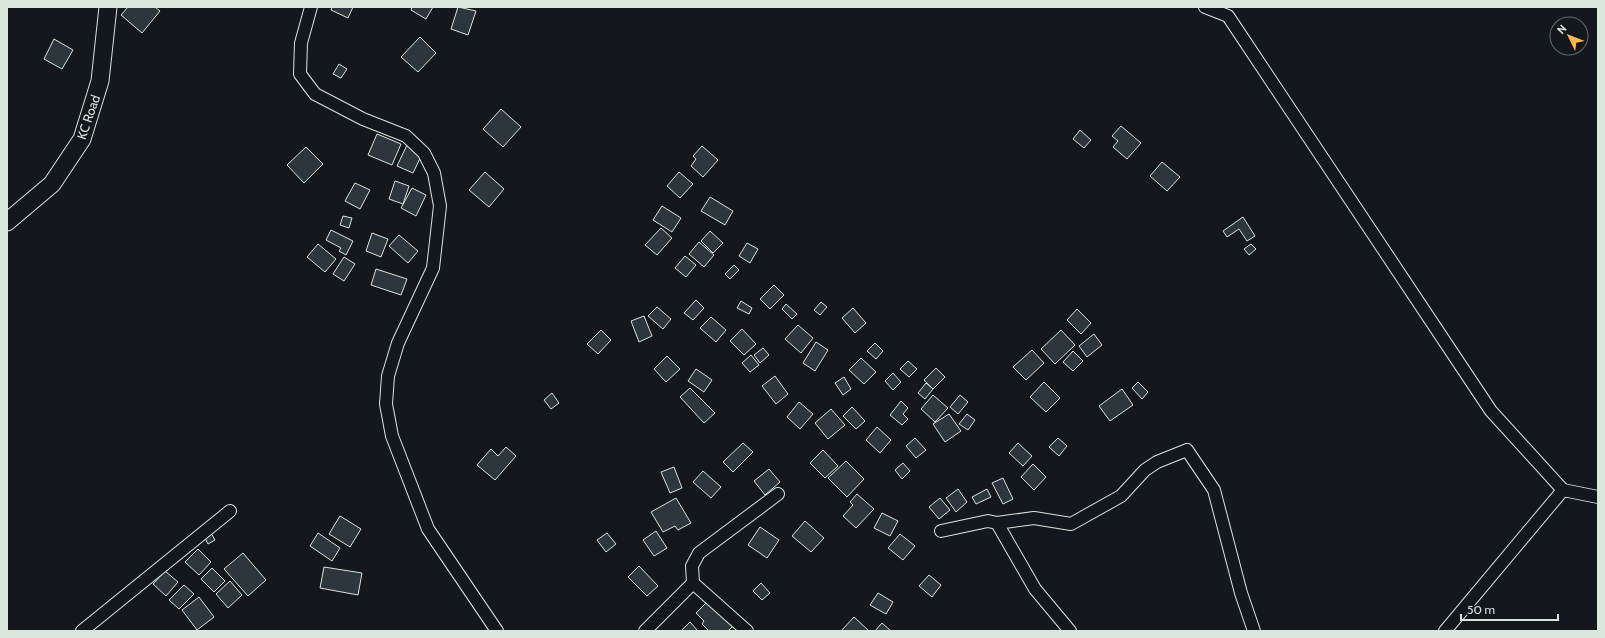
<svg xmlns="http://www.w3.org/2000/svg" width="1605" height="638" font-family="Cabin,sans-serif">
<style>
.building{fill:#2c363c;stroke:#d8e6dc}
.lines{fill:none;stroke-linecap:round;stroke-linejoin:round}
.street-casing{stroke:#d8e6dc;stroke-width:14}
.secondary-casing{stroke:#d8e6dc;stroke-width:19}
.street{stroke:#14181c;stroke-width:12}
.secondary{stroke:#14181c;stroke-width:17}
.labels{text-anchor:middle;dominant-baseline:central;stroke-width:3;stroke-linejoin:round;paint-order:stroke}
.street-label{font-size:13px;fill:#d8e6dc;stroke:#14181c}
</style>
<rect width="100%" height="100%" fill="#14181c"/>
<g class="building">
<polygon points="128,7 155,7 160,11 142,33 121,15"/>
<polygon points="332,7 353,7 348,18 331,10"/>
<polygon points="412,7 433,7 426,19 411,10"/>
<polygon points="458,7 476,11 468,35 451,29"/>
<polygon points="420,37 436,53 418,72 401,57"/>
<polygon points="54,39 73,50 62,69 44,59"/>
<polygon points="339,64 347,69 341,78 333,74"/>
<polygon points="501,109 521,127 503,147 483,129"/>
<polygon points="1121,126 1141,143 1127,159 1113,147 1118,141 1112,136"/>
<polygon points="1080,130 1091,140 1084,148 1073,139"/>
<polygon points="377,134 401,144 392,165 368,155"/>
<polygon points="407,145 423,152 413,173 397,166"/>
<polygon points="702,146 718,160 703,177 691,166 696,159 693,156"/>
<polygon points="306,147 323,164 304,183 287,165"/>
<polygon points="1162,162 1180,177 1167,191 1150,176"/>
<polygon points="485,172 504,189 489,207 469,190"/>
<polygon points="679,172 693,184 680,198 667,186"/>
<polygon points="395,181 409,186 403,204 389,199"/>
<polygon points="355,183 370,190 360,209 345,201"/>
<polygon points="412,188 426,195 416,216 401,208"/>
<polygon points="710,197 733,211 725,225 701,211"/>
<polygon points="662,206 681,218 672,232 653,220"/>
<polygon points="343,216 352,218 349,228 340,225"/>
<polygon points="1243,217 1255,236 1247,241 1239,229 1227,237 1223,231"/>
<polygon points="661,228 672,238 657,255 645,245"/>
<polygon points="331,230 353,241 346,255 339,251 341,248 326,240"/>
<polygon points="710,231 723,243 713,253 701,241"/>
<polygon points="372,233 388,239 381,257 366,251"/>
<polygon points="399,235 418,251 408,263 389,246"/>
<polygon points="699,242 714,255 704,267 689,254"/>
<polygon points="747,243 758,249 750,263 739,256"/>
<polygon points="318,244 336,259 325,272 307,257"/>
<polygon points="1251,244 1256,249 1249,255 1244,249"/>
<polygon points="685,256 696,265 686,277 675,268"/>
<polygon points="344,257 355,264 344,281 333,274"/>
<polygon points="734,265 739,270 730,279 725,274"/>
<polygon points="376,269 407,279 401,295 371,285"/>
<polygon points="774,285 784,295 770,309 760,299"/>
<polygon points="696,300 704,308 693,320 684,313"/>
<polygon points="741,301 752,308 749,314 737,308"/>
<polygon points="821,302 827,307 820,315 814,310"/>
<polygon points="786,304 797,314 792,319 782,309"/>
<polygon points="657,307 671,319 663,329 648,316"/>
<polygon points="853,308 866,323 855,333 842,318"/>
<polygon points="1077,309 1091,323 1081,334 1067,320"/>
<polygon points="644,316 652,336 639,342 631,321"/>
<polygon points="711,317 726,330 716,342 700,328"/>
<polygon points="798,325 813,338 801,353 785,339"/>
<polygon points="742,329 756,344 744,355 730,341"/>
<polygon points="601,330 611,340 598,354 587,344"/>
<polygon points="1061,330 1075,345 1055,364 1041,349"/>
<polygon points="1094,334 1102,345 1087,357 1079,346"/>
<polygon points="816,342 828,350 815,371 803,363"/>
<polygon points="875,343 883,351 876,359 867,351"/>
<polygon points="763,348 769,355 760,363 754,355"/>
<polygon points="1032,350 1044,363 1026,380 1013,367"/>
<polygon points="1073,351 1083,361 1073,371 1063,362"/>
<polygon points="751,355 759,365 750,372 742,363"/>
<polygon points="667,356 680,369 666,382 654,369"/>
<polygon points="861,358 876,372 864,384 849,370"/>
<polygon points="908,361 917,369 909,377 900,369"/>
<polygon points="936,368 945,377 933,389 924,380"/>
<polygon points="696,369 712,380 704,392 688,381"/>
<polygon points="893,373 901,382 893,390 885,381"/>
<polygon points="775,376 788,394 776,404 762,386"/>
<polygon points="844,377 851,389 843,395 835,383"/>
<polygon points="1044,382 1060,398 1046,412 1030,397"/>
<polygon points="1138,382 1148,392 1142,399 1132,388"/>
<polygon points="926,383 933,389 925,399 918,393"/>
<polygon points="690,388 715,413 704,423 680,397"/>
<polygon points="1122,389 1133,405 1110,421 1099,406"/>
<polygon points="552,393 559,403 551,409 544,400"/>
<polygon points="933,395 948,408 935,422 921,409"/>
<polygon points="960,395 968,402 958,414 950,407"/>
<polygon points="901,401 908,408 903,414 908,419 902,425 890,415"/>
<polygon points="799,402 813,414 800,429 787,417"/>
<polygon points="852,407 865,421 856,429 843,416"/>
<polygon points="831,409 845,425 828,439 815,423"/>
<polygon points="949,414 961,431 945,442 933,424"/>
<polygon points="967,414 975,420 968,430 959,424"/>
<polygon points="877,427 891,440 880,453 866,440"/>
<polygon points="915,438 926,450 916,458 906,446"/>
<polygon points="1058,438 1067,446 1059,456 1049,447"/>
<polygon points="743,443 753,452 733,472 723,462"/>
<polygon points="1018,443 1032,456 1023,466 1009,453"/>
<polygon points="506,447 516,456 495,480 477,465 491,449 498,456"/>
<polygon points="823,450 838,466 825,478 810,463"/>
<polygon points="846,461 864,479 847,497 828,478"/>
<polygon points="903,463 910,471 902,479 895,470"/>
<polygon points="1033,464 1046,477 1034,490 1021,477"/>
<polygon points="674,467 682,488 670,493 661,472"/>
<polygon points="769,469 780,482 765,495 754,481"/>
<polygon points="703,471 721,487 711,498 693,482"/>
<polygon points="1003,478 1013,499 1003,504 992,483"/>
<polygon points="958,489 967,502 956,512 946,498"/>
<polygon points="987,489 991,497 976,504 972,497"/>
<polygon points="857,494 874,509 856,528 843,516 853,505 850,502"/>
<polygon points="676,498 691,523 678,530 675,526 663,532 651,512"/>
<polygon points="940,498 950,510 939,519 929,507"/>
<polygon points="882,513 898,521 890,536 874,528"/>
<polygon points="340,516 361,529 350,547 329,534"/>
<polygon points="805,521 824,538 811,552 792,536"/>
<polygon points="760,527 779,540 767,558 748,545"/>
<polygon points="656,531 667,548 654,556 643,540"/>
<polygon points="211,533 215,540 208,544 204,536"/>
<polygon points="318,533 340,548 332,561 310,546"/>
<polygon points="607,533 616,544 606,552 597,540"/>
<polygon points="900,534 915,546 903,560 888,548"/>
<polygon points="198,549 211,562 199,575 185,562"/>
<polygon points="243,553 266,580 248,596 224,569"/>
<polygon points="639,566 658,586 647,596 628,577"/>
<polygon points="324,567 362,573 358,595 320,588"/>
<polygon points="212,568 225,581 214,592 201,579"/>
<polygon points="165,571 178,582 166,596 153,584"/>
<polygon points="929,575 941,585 932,597 919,586"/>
<polygon points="230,581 242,595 228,608 216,594"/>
<polygon points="761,583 770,593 762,600 753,591"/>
<polygon points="184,585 194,594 179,609 169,600"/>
<polygon points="878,593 893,602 886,614 870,605"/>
<polygon points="199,597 214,617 197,630 182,610"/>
<polygon points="708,601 734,625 728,631 709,631 702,624 704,621 696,613"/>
<polygon points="854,617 869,631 841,631"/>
<polygon points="690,622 698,631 681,631"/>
<polygon points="882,623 891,631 875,631"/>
</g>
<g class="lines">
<g class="street-casing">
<g id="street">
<polyline points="311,7 301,43 300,74 315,94 363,119 406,136 424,153 434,173 440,206 433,268 398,343 388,376 386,404 392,436 428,529 497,631"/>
<polyline points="1205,7 1228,16 1491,411 1563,490 1445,631"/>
<polyline points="1563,490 1598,497"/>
<polyline points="997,523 1035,589 1070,631"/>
<polyline points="941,531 988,521 997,523 1034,518 1071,524 1121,496 1145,470 1157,462 1187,450 1214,490 1241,593 1254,631"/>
<polyline points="82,631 230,511"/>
<polyline points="645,631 693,583"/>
<polyline points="747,631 693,583 692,566 699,553 778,494"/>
</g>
</g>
<g class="secondary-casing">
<polyline id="secondary" points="7,222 52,184 82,139 100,81 108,7"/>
</g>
<use href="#street" class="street"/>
<use href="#secondary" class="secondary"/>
</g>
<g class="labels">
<g class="street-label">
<text transform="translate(88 117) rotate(-71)">KC Road</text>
</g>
</g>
<rect width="1605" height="638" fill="none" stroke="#d8e6dc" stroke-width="16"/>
<g transform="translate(1569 36) rotate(313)"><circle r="19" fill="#14181c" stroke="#626a69"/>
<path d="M0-3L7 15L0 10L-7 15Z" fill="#ffb74d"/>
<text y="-6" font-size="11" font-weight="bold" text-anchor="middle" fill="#d8e6dc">N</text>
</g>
<path d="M1461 614v6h97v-6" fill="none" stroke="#d8e6dc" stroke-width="2"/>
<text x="1467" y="614" font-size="12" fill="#d8e6dc" stroke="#14181c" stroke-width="3" paint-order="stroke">50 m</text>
</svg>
